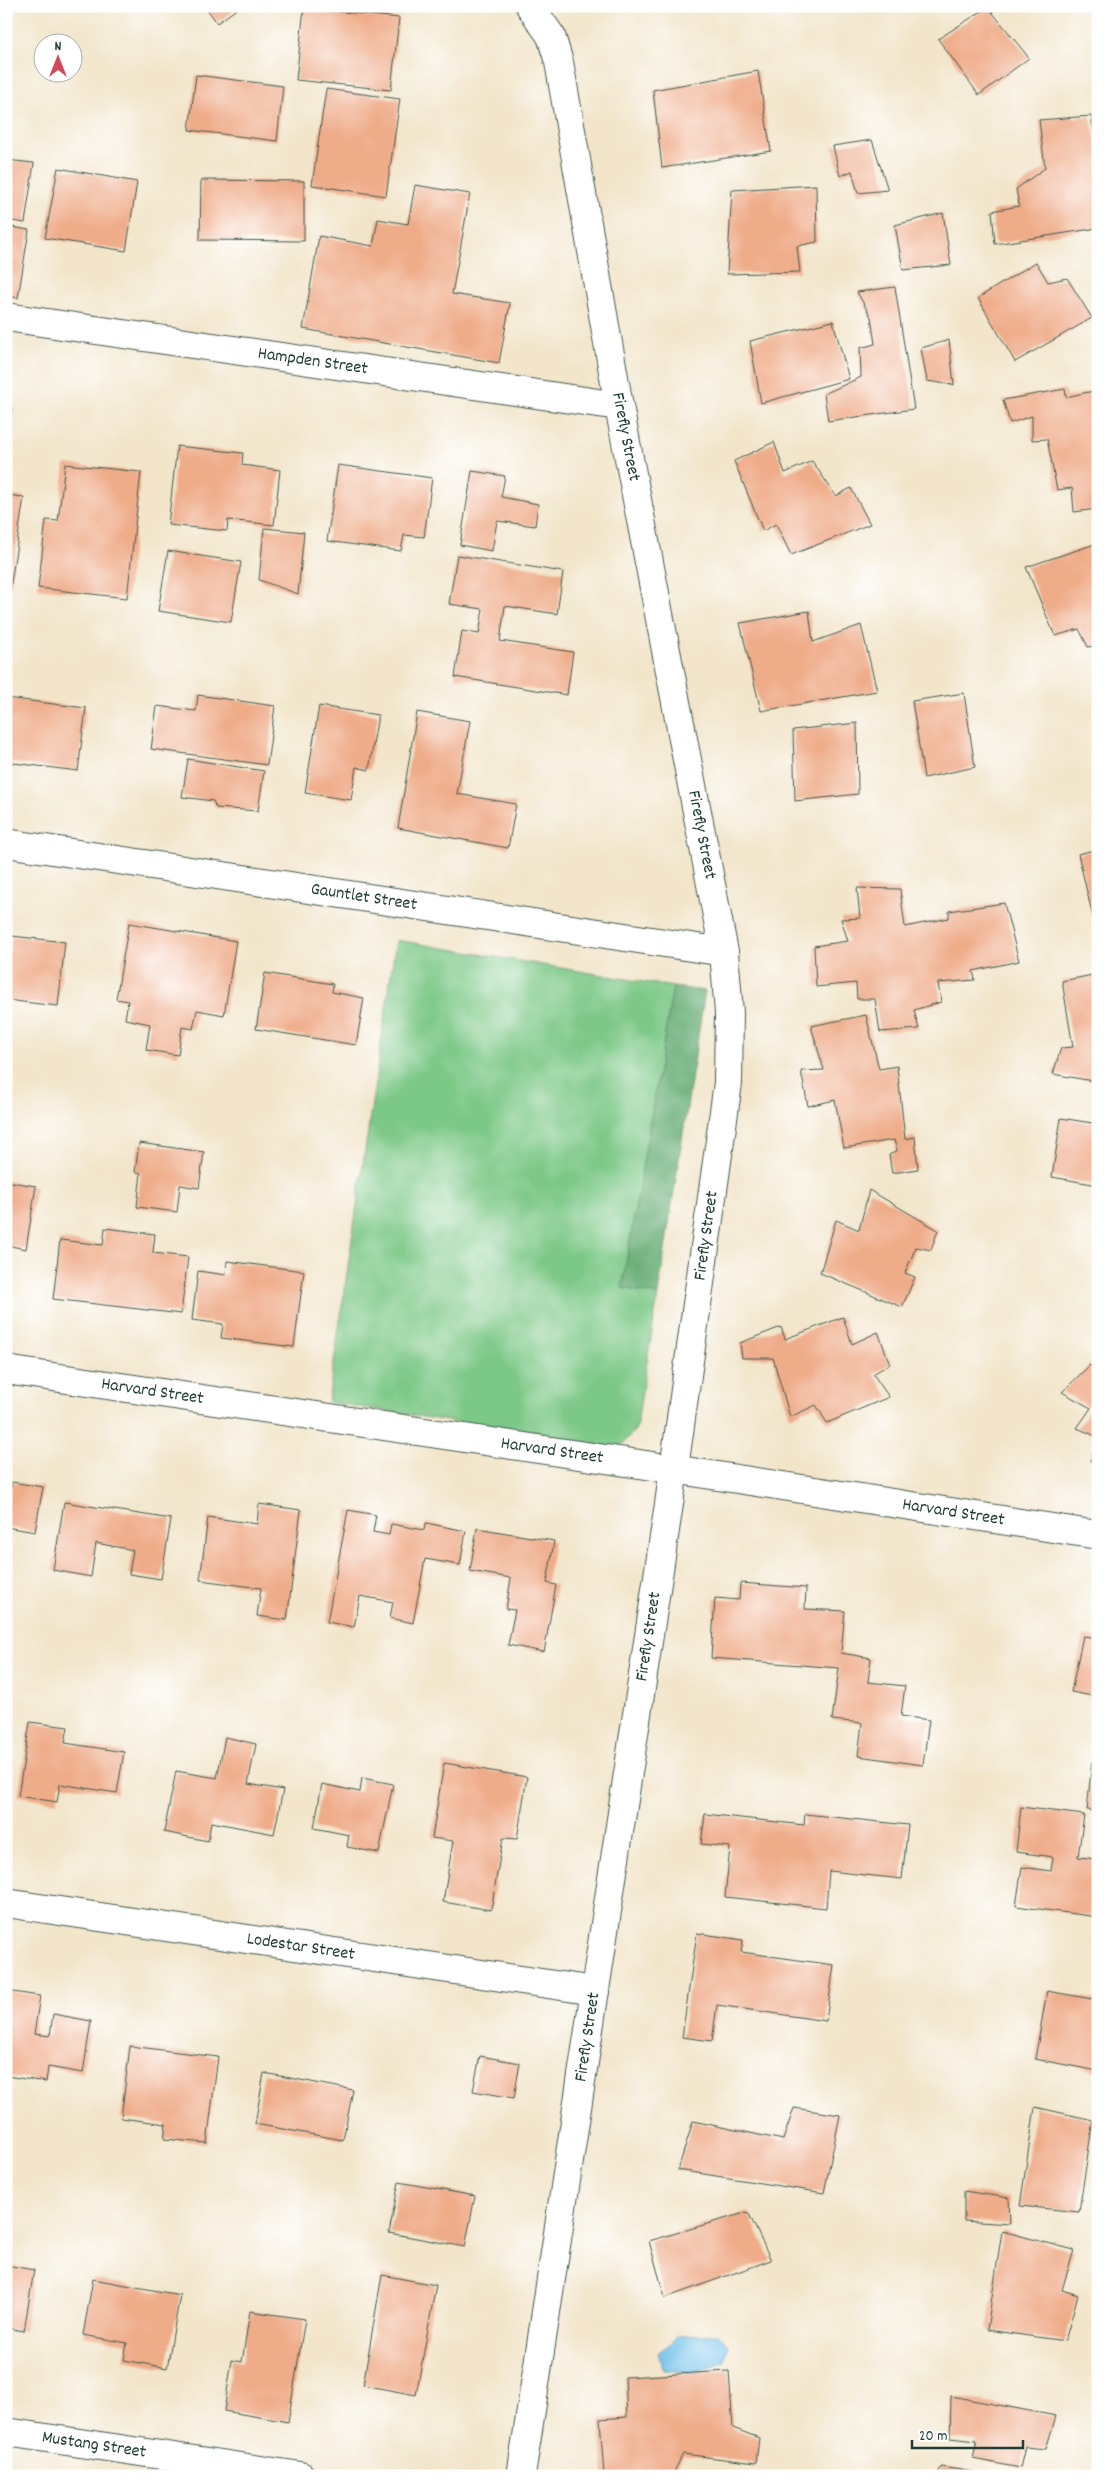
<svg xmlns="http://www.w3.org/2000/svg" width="1104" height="2482" font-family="Dekko,sans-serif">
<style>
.green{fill:#7cc886;stroke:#4e825d}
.forest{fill:#65ac73;stroke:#427454}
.water{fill:#6fbfea;stroke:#477e8f}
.building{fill:#efac89}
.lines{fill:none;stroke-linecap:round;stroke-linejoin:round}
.minor-casing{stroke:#3f564a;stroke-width:30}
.minor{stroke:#fff;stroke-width:28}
.labels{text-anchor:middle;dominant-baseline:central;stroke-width:4;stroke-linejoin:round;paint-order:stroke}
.street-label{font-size:18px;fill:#1f3d34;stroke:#fff}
</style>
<rect width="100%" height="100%" fill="#fff"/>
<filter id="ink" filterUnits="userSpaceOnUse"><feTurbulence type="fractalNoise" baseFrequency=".02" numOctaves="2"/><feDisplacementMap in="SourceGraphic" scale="10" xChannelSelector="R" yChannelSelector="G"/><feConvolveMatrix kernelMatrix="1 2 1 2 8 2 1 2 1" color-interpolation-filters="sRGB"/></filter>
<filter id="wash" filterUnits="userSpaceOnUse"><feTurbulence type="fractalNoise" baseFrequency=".0096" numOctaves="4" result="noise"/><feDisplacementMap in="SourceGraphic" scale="20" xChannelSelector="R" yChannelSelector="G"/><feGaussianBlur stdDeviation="1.12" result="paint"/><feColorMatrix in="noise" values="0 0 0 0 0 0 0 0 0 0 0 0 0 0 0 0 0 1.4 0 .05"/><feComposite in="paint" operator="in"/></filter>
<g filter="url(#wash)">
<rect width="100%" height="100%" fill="#f2e5ca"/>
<polygon class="green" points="396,940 673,987 622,1288 658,1295 636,1429 619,1448 328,1402"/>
<polygon class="forest" points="673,987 705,991 658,1295 622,1288"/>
<polygon class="water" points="717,2334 729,2345 724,2362 696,2373 664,2370 658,2353 678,2336"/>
<g id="blocks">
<g class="building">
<polygon points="205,6 241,6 217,23"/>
<polygon points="988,7 1029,58 979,95 938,39"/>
<polygon points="304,8 399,18 391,90 296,80"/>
<polygon points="758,71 771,151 662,168 653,90"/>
<polygon points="196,75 283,86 277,141 189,130"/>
<polygon points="326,89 400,99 386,196 312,185"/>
<polygon points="1091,116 1098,153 1098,228 995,244 992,211 1019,206 1016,189 1045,168 1039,120"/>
<polygon points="872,140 888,190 858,193 852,171 840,176 833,146"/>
<polygon points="6,160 34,163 25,223 6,220"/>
<polygon points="58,168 137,182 126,251 45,238"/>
<polygon points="201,180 304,181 304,241 200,240"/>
<polygon points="415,185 470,194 452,294 510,303 499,363 303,329 319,236 373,246 378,219 408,224"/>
<polygon points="816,185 817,242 797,246 800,272 727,274 732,190"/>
<polygon points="943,213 951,265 903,270 895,225"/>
<polygon points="6,226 29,230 18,298 6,296"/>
<polygon points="1036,262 1048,282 1067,278 1092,318 1015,362 978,298"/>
<polygon points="895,287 914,409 828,421 824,394 861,377 860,348 875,344 871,317 857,292"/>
<polygon points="833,321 849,379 761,403 750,341"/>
<polygon points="949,340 954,385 927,381 921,348"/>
<polygon points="1065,389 1066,397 1098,390 1098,509 1074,512 1072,488 1057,490 1047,439 1032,440 1032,416 1010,423 1003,400"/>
<polygon points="6,408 12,408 8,444 6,444"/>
<polygon points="774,442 785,473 812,461 836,496 851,488 870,524 791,555 776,524 763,531 734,461"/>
<polygon points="177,446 243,453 242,465 280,470 274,525 228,520 227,531 168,525"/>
<polygon points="65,464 141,472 127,598 38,588 46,520 58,521"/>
<polygon points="338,465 432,478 424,537 404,535 401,551 327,541"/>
<polygon points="472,471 505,476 501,497 538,504 535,526 497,521 492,551 460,545"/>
<polygon points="6,495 24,497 10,590 6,587"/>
<polygon points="264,528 304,532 298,594 259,580"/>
<polygon points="1098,543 1098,645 1088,647 1079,629 1055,636 1026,567"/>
<polygon points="168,551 241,562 231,622 158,611"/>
<polygon points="457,555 563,572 557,614 505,606 500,641 573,652 567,695 455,677 462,631 479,634 483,609 449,604"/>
<polygon points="809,611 813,642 861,625 877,691 761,711 740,623"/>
<polygon points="964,693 975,767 924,778 912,701"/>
<polygon points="198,695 275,706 267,765 151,749 157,706 196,711"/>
<polygon points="6,698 86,708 78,771 6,762"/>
<polygon points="319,706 378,715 369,770 356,767 351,800 305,793"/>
<polygon points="417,712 470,721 457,794 516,804 508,848 398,828"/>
<polygon points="857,723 858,794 795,801 793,730"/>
<polygon points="188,759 264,771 258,811 216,808 213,801 182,797"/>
<polygon points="1098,849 1098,933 1097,934 1078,854"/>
<polygon points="857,888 900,889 905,927 949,918 949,911 1004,903 1019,961 973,971 975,980 938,983 941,1002 914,1010 919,1029 880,1032 875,999 857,999 856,983 816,987 814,946 848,941 841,919 860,918"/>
<polygon points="129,923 236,941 224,1015 197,1010 193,1029 182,1027 178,1055 146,1050 150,1024 125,1019 128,1001 116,999"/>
<polygon points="12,936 65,942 58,1006 6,1000 6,951 10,951"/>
<polygon points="265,973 333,984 332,992 364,998 356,1045 256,1029"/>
<polygon points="1098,974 1098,1082 1053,1074 1061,1048 1073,1047 1062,981"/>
<polygon points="866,1015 879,1069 897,1066 905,1139 915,1137 918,1169 892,1173 889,1155 897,1151 894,1140 844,1148 835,1100 808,1106 801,1071 824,1070 811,1026"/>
<polygon points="1061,1118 1098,1124 1098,1185 1052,1177"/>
<polygon points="139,1143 204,1152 199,1188 180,1185 177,1212 137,1207 141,1173 135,1172"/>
<polygon points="6,1181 36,1186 26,1249 6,1245"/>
<polygon points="869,1190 938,1230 931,1250 916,1247 905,1273 915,1277 902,1307 820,1273 836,1220 859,1230"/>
<polygon points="105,1228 155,1234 153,1253 188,1257 181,1314 53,1299 60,1240 103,1245"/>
<polygon points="227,1261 304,1271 294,1347 221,1338 223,1324 192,1320 198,1271 226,1275"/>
<polygon points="843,1317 852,1344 878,1332 890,1364 873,1374 889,1397 827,1423 816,1405 790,1417 773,1358 742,1358 740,1343 781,1327 785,1339"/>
<polygon points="1090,1365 1098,1371 1098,1437 1077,1428 1091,1408 1062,1392"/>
<polygon points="1097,1440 1098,1440 1098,1463 1090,1461"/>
<polygon points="12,1482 43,1487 35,1532 6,1527 6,1497 9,1497"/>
<polygon points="64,1502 171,1519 161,1579 129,1574 133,1550 96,1543 91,1577 53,1570"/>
<polygon points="259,1504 301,1510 287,1620 257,1616 261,1588 200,1580 208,1517 257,1524"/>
<polygon points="348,1510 376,1515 373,1532 389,1535 391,1524 424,1530 426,1523 466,1531 460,1565 425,1559 413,1623 390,1618 393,1602 360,1596 354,1627 327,1622"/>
<polygon points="477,1528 554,1541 547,1583 556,1585 544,1652 508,1645 515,1610 506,1609 511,1578 470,1571"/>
<polygon points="740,1583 806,1588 805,1609 845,1611 841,1653 871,1658 868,1682 905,1686 901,1716 929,1720 923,1765 858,1756 862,1723 832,1720 839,1668 711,1658 715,1598 739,1600"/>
<polygon points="1083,1636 1098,1638 1098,1697 1071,1692"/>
<polygon points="30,1722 68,1727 65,1743 124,1752 117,1793 60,1784 57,1802 18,1796"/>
<polygon points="225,1737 256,1744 248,1784 283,1790 274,1834 211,1822 208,1841 164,1832 176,1771 217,1778"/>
<polygon points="1092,1761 1098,1761 1098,1811 1087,1810"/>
<polygon points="444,1763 527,1777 517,1839 503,1838 491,1910 443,1902 453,1841 432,1838"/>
<polygon points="362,1778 393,1784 379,1853 347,1847 349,1835 314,1828 322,1784 360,1792"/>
<polygon points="1021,1807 1084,1815 1078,1857 1098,1859 1098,1917 1016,1906 1022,1867 1051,1871 1053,1857 1016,1852"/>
<polygon points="705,1814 804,1825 805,1814 908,1825 902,1879 829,1871 826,1908 725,1897 730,1847 701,1844"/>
<polygon points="697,1933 743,1940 741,1952 834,1965 826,2021 717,2005 712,2041 682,2037"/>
<polygon points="6,1991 40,1996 34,2034 50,2036 53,2014 91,2021 83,2073 48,2067 46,2082 6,2076"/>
<polygon points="1047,1991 1098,2000 1098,2071 1035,2059"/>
<polygon points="130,2046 218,2057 207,2143 164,2139 166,2124 121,2118"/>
<polygon points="480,2056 520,2063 514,2098 473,2091"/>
<polygon points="264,2073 353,2090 343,2140 255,2124"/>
<polygon points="1035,2107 1093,2120 1079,2212 1020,2206"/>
<polygon points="794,2108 840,2115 824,2193 678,2170 693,2121 783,2140"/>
<polygon points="399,2182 475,2196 465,2247 389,2233"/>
<polygon points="964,2191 1009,2198 1010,2224 964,2221"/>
<polygon points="748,2212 771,2260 665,2298 649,2241"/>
<polygon points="1002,2231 1074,2250 1062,2290 1078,2295 1065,2341 987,2330"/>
<polygon points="6,2265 34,2270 24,2331 6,2328"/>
<polygon points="382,2275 436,2285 416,2395 363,2385"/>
<polygon points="93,2279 180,2295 167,2368 124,2360 127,2343 83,2335"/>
<polygon points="250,2311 305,2319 288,2422 224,2411 232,2360 242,2362"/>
<polygon points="729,2371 733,2428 759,2438 756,2463 683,2454 672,2476 604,2476 600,2419 627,2417 625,2377"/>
<polygon points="951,2396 1056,2416 1046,2449 1025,2447 1020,2468 973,2459 977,2441 950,2438"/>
<polygon points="941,2467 994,2475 994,2476 937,2476"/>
</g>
</g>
</g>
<g filter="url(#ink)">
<use href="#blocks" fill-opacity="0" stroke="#3f564a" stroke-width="1"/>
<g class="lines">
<g class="minor-casing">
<g id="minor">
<path id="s1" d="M 6,317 L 619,406"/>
<path id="s2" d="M 6,843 L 724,952"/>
<path id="s3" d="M 6,1370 L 673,1469 L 1098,1535"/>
<path id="s4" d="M 6,1903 L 595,1991"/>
<path id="s5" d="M 6,2432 L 301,2476"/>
<path id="s6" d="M 521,2476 L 669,1504 L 728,1083 L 729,1013 L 724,952 L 619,406 L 559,62 L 551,36 L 530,6"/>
</g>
</g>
<use href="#minor" class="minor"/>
</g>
</g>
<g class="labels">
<g class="street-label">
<text stroke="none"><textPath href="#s1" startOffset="310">Hampden Street</textPath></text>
<text transform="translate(625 437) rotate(79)">Firefly Street</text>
<text transform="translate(701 835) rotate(79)">Firefly Street</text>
<text stroke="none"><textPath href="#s2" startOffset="362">Gauntlet Street</textPath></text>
<text stroke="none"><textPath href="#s6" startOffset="1254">Firefly Street</textPath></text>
<text stroke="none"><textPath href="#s3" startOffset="148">Harvard Street</textPath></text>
<text stroke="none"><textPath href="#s3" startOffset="552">Harvard Street</textPath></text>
<text stroke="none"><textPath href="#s3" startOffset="958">Harvard Street</textPath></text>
<text stroke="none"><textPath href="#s6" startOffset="849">Firefly Street</textPath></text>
<text stroke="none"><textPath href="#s4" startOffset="298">Lodestar Street</textPath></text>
<text stroke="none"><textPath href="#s6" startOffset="444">Firefly Street</textPath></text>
<text stroke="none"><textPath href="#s5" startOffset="89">Mustang Street</textPath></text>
</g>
</g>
<rect width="1104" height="2482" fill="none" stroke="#fff" stroke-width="25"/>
<g transform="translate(58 58)"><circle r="24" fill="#ffffff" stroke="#a5b1ae"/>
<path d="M0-4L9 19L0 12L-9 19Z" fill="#d1495b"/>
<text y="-8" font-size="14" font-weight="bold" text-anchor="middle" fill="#1f3d34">N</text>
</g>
<path d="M912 2440v8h111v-8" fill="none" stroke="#1f3d34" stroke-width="2.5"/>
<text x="919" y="2440" font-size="15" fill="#1f3d34" stroke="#ffffff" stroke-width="4" paint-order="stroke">20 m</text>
</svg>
